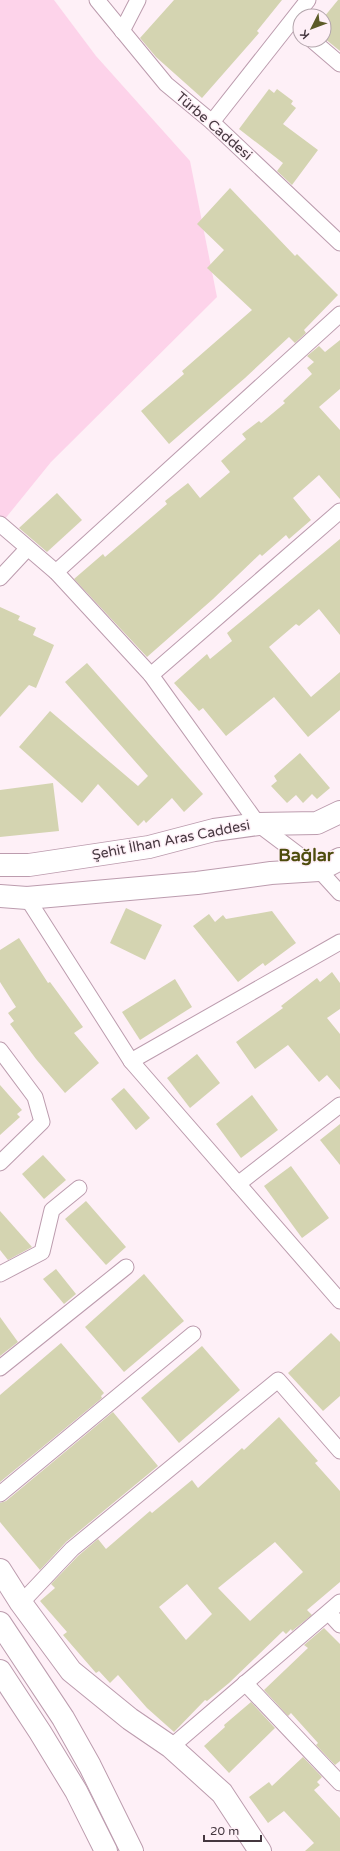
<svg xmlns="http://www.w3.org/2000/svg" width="340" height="1851" font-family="'Varela Round',sans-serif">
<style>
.green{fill:#fdd3ea}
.building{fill:#d4d4b1;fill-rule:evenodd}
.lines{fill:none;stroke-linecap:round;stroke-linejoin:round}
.minor-casing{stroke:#bc9cae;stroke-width:17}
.secondary-casing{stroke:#bc9cae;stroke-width:24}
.minor{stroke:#fff;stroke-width:15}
.secondary{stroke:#fff;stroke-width:22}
.labels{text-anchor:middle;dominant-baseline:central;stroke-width:3;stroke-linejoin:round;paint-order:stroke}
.street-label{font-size:14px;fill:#45373f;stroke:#fef0f7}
.district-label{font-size:18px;font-weight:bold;fill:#4e4c0d;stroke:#fef0f7}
</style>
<rect width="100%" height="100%" fill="#fef0f7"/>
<polygon class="green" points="0,0 54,0 96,56 190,161 217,297 51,462 0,525"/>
<g class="building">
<polygon points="174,0 282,0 257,31 259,33 202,98 156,57 140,38"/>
<polygon points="338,0 340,0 340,51 324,38 324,17"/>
<polygon points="269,89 274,93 277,89 293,101 291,104 296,108 283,124 318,150 292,185 277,171 283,163 239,129"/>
<polygon points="230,188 295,256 297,254 338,295 304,330 306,333 295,343 289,337 245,378 169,444 141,411 184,374 182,371 252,310 207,268 224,250 197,224"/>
<polygon points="340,340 340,389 319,407 340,430 340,499 319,475 293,498 311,520 289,539 286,535 262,556 260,554 213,599 147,657 74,579 103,554 105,557 167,504 165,501 188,483 200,498 230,472 221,461 246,439 242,434 259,421 261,423 285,403 283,401 312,374 307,368 314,362 307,356 319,346 325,352"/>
<polygon points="57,493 82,520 47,552 19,528"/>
<polygon points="340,539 340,635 319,609 299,626 296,624 269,647 311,697 340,672 340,710 308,737 274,697 226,736 203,708 199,711 174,683 207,654 210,659 232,641 227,633"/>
<polygon points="0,607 20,616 18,620 36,628 33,635 54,645 36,688 29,685 0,717"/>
<polygon points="87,663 203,794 184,812 172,798 146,823 144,820 138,826 98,784 82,803 19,747 50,711 138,786 148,776 65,682"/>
<polygon points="300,753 330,788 317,799 312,794 303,803 296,795 287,803 271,786 277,781 274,776"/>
<polygon points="53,783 59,831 0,837 0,790"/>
<polygon points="126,908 162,925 145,960 110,943"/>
<polygon points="272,911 296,943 265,966 263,963 238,982 193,926 209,914 215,922 223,915 226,919"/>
<polygon points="19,938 48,983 50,982 83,1027 74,1033 99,1063 65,1093 36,1059 10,1024 14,1021 8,1013 16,1007 0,982 0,950"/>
<polygon points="332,972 340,983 340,1009 327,1018 340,1034 340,1090 327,1075 319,1082 288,1045 255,1069 236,1042 283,1008 281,1006 317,978 320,982"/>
<polygon points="175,979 192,1007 140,1040 122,1012"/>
<polygon points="197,1054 220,1083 190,1108 167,1078"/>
<polygon points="0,1085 22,1110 17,1114 20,1117 0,1135"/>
<polygon points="124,1088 150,1118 136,1130 111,1099"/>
<polygon points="252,1095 278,1130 241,1158 216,1124"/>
<polygon points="340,1124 340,1165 320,1140"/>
<polygon points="43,1155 66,1180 44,1199 22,1174"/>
<polygon points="291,1166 329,1218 302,1238 264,1186"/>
<polygon points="86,1201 126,1247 106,1265 65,1219"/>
<polygon points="0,1211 32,1247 8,1260 0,1250"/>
<polygon points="56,1269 76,1294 64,1304 43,1279"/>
<polygon points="144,1274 184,1321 124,1372 85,1327"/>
<polygon points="0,1317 18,1342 0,1356"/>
<polygon points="331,1333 340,1342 340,1396 323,1411 288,1373"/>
<polygon points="61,1343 104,1393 101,1396 102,1398 0,1482 0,1395"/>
<polygon points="202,1346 240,1390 179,1443 141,1398"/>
<polygon points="113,1412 158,1466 66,1542 40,1570 0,1522 0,1503 6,1501"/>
<path d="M 279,1417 L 318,1461 L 315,1463 L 340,1491 L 340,1582 L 307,1610 L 312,1615 L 292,1631 L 291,1629 L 286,1634 L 283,1631 L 229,1683 L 207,1701 L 205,1700 L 174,1732 L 147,1708 L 118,1675 L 110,1683 L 99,1671 L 96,1673 L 63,1635 L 67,1632 L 40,1601 L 55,1588 L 51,1584 L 78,1556 L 98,1539 L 106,1549 L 150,1511 L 152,1513 L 192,1480 L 198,1488 L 242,1448 L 244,1450 ZM 275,1542 L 303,1572 L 250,1621 L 218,1588 ZM 187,1584 L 212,1614 L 186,1640 L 159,1607 Z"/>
<polygon points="324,1628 340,1644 340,1761 335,1765 316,1745 318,1743 291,1713 288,1716 264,1690 308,1648 304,1645"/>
<polygon points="251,1702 275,1728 229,1773 204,1746 225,1727 224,1725"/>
<polygon points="303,1757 322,1777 317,1782 320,1785 314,1790 340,1818 340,1851 305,1851 314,1843 284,1811 268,1823 249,1797 269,1782 272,1786"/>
</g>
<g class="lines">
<g class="minor-casing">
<g id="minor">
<polyline points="97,0 166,84 212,122 340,243"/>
<polyline points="122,31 138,0"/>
<polyline points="312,40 340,64"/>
<polyline points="212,122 308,0"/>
<polyline points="0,524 56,572 151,675 258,824 319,870 340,893"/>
<polyline points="56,572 340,314"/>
<polyline points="0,578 27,549"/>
<polyline points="151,675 340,511"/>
<polyline points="27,898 131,1061 340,1301"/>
<polyline points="0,1050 35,1097 42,1122 0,1163"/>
<polyline points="131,1061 340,942"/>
<polyline points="238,1184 340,1105"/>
<polyline points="0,1274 42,1252 52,1210 79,1188"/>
<polyline points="0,1368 126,1267"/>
<polyline points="0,1494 193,1334"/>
<polyline points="21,1603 72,1549 278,1380 340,1451"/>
<polyline points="329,1613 340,1625"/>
<polyline points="245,1683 340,1783"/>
<polyline points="171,1747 340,1602"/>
</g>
</g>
<g class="secondary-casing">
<g id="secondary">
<polyline points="0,865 29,865 149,847 214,830 258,824 317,823 340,812"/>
<polyline points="0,896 27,898 197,883 271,873 319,870 340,859"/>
<polyline points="0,1570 21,1603 71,1671 130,1719 171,1747 222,1793 260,1851"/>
<polyline points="0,1623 63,1718 90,1766 132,1851"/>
<polyline points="0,1671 40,1732 76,1791 106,1851"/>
</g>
</g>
<use href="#minor" class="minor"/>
<use href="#secondary" class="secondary"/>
</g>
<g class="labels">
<g class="street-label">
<text transform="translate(214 126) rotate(41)">Türbe Caddesi</text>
<text transform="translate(171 840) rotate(-11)">Şehit İlhan Aras Caddesi</text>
</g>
<g class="district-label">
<text x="306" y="855">Bağlar</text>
</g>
</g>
<g transform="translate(312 28) rotate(228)"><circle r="19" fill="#fef0f7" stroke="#b4a6ad"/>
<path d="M0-3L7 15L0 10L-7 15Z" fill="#5c5b27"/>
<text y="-6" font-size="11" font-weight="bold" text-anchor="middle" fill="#45373f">K</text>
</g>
<path d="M204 1835v6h57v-6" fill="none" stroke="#45373f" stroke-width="2"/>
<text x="210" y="1835" font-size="12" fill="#45373f" stroke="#fef0f7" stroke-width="3" paint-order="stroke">20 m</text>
</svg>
